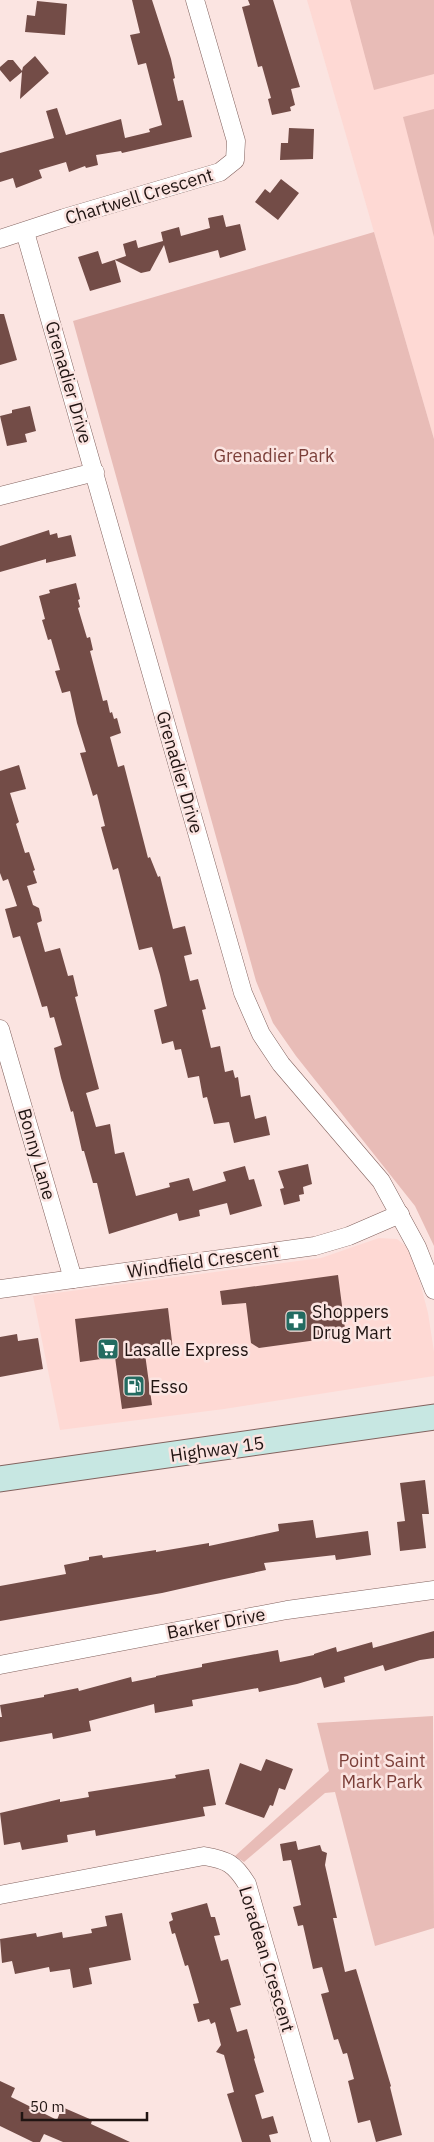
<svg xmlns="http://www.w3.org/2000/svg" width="434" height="2142" font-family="'IBM Plex Sans',sans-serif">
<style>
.built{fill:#fed9d4}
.green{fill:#e8bcb7}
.building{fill:#734c47}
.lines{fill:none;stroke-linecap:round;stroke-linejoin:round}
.minor-casing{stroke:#82625e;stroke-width:19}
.secondary-casing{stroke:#82625e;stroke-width:27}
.minor{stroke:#fff;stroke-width:18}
.secondary{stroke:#c7e7e2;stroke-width:25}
.labels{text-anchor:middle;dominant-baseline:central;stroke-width:5;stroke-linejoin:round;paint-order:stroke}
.street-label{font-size:18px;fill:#201412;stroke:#fbe4e1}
.park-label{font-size:18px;fill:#7b3f39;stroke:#fbe4e1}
.poi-label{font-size:18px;fill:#201412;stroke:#fbe4e1;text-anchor:start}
</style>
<rect width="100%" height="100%" fill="#fbe4e1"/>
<g class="built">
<polygon points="307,0 434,0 434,439 374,232"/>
<polygon points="379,1238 397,1239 407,1247 417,1271 428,1313 434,1352 434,1376 224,1409 60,1430 33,1296 321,1258"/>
</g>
<g class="green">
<polygon points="350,0 434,0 434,74 374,90"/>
<polygon points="434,109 434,237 403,117"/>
<polygon points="374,232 434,439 434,1246 415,1206 296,1056 273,1023 256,981 73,321"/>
<polygon points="433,1716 434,1928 375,1946 335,1792 325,1793 244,1862 235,1856 329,1771 317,1723"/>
</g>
<g class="building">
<polygon points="132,0 152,0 171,59 175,78 173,79 178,101 183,100 192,137 122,153 121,151 96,155 98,165 86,168 85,166 69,172 66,162 39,170 42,178 16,188 13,178 0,182 0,153 54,138 46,111 57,108 66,135 121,119 125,138 150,132 149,129 162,125 146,63 138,65 130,35 140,33"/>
<polygon points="248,0 273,0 300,87 291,89 295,105 290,107 291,111 272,115 268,99 271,98 262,66 258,67 242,7 250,5"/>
<polygon points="37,1 67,4 65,35 25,32 27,15 35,16"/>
<polygon points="35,56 49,73 20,99 22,72 10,82 0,70 0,67 8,60 13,60 22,71 23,67"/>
<polygon points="289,128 314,129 313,159 280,160 281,143 288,143"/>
<polygon points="281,179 299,193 278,220 255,202 265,189 270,193"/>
<polygon points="223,215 226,227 240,224 246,250 220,258 218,250 169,263 164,245 150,271 141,273 115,260 121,282 90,291 78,257 98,251 102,264 126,256 123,244 136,240 138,248 163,241 161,232 179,227 181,236 210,228 208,218"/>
<polygon points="0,314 4,314 17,360 0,365"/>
<polygon points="30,406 36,431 25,434 27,442 7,446 0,416 12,413 12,410"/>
<polygon points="49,530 50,535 57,533 58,538 71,535 76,556 46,563 46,559 0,572 0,546"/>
<polygon points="76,583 80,599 78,600 80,607 78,608 87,638 90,637 93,650 90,651 103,701 107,700 110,713 112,712 114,719 117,718 121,733 110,737 118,767 124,765 148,858 150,857 158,877 160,876 173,929 185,926 192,954 184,956 190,981 198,979 206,1009 202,1010 211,1048 220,1046 225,1072 233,1070 235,1078 238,1077 241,1097 250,1095 255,1119 266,1116 270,1135 234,1143 229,1122 214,1124 207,1097 203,1098 199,1076 188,1078 181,1049 175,1050 173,1041 162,1044 154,1010 167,1006 160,975 152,947 139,950 118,868 113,870 101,827 105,826 97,794 93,796 80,753 86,752 77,723 70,691 62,693 55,671 60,670 51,639 48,640 42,620 45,619 39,596 50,593 49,590"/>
<polygon points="19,765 26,789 10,793 19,822 16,824 25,853 29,852 35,870 33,871 37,883 27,886 33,905 39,908 42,921 37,923 45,952 60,948 68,976 73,975 78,996 75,997 99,1089 86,1093 96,1127 110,1124 115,1154 124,1152 136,1196 170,1187 169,1183 189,1178 193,1191 226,1181 223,1172 245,1166 249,1180 254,1179 262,1206 230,1215 227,1203 199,1210 200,1216 179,1221 177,1213 109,1234 97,1183 93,1183 84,1151 82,1151 73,1111 71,1112 61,1078 54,1048 62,1045 54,1017 50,1018 47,1006 42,1007 20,936 13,938 5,909 17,906 8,879 3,881 0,873 0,771"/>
<polygon points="308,1164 312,1184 303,1187 304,1194 299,1195 300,1201 284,1205 280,1189 284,1188 278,1171"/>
<polygon points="338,1275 346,1336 259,1348 251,1343 246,1303 222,1305 220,1291"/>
<polygon points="168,1308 173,1350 145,1354 152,1405 122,1409 115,1357 80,1362 75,1319"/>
<polygon points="17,1334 18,1341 38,1338 43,1369 0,1377 0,1337"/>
<polygon points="425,1480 429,1514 422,1514 426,1548 400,1551 397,1522 405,1521 400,1483"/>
<polygon points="313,1520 316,1538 368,1531 371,1555 336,1560 335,1555 264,1563 266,1570 215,1581 162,1593 0,1621 0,1586 66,1574 64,1565 89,1560 89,1557 102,1555 103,1558 156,1550 156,1552 209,1543 209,1546 279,1531 278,1524"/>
<polygon points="434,1631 434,1658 420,1660 385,1671 383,1665 344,1677 345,1682 324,1688 321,1677 297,1684 259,1692 258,1688 192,1700 193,1706 155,1713 154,1704 89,1721 91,1731 53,1739 52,1733 0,1742 0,1717 2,1717 0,1705 44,1697 44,1695 78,1688 79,1691 131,1677 132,1682 156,1677 156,1676 202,1667 202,1664 278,1650 280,1662 314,1655 314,1654 336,1647 337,1652 372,1642 373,1648"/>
<polygon points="266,1759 293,1769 285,1790 279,1788 273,1806 270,1805 264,1818 225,1804 240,1763 261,1771"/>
<polygon points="209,1769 216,1805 203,1807 205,1816 96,1836 95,1830 67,1835 68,1842 22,1850 20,1842 4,1845 0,1813 60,1799 60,1802 89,1797 88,1792 176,1778 175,1775"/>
<polygon points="296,1841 298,1850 320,1845 322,1851 327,1853 325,1865 337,1918 333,1918 345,1972 356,1969 391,2086 390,2087 402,2135 376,2142 370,2120 358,2123 348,2081 354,2079 347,2053 343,2054 338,2039 334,2040 321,1994 329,1992 322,1967 313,1969 303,1925 298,1926 293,1907 301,1905 291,1860 283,1861 280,1844"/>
<polygon points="207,1903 211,1917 215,1917 220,1935 214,1936 221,1961 228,1959 241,2005 230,2008 237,2032 247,2029 255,2058 254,2059 264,2092 255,2095 262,2119 273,2116 278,2133 269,2135 271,2142 242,2142 227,2094 234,2092 224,2055 216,2052 221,2045 215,2022 211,2024 209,2019 198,2022 193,2004 199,2003 188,1965 185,1966 175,1933 172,1934 169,1922 173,1920 171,1913"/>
<polygon points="122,1913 131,1960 89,1968 92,1984 73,1988 70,1969 50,1972 49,1967 15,1974 12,1961 2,1963 0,1939 36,1933 37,1937 62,1932 63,1938 92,1933 91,1929 107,1926 105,1916"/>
<polygon points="0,2081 15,2088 11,2097 57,2120 62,2107 92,2120 91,2124 130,2142 63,2142 44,2134 40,2142 33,2142 0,2126"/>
</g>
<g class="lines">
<g class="minor-casing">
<g id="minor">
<polyline points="25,232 243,993 261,1034 281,1064 381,1181 417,1247 434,1290"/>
<polyline points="0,239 64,218 220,172 235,160 236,141 195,0"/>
<polyline points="0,496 95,472"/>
<polyline points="0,1029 73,1279"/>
<polyline points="0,1289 315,1246 349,1236 400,1214"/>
<polyline points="0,1665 287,1610 434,1590"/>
<path d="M 0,1895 L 204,1856 C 227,1860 234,1863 247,1884 L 321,2142"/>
</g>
</g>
<g class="secondary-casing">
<polyline id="secondary" points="0,1479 434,1417"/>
</g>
<use href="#minor" class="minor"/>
<use href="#secondary" class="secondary"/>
</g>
<defs>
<g id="pharmacy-square" transform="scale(1.125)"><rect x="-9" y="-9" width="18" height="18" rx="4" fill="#236b61" stroke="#fbe4e1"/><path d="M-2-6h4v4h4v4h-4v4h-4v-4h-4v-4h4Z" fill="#fff"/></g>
<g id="supermarket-square" transform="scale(1.125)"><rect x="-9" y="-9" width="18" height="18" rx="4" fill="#236b61" stroke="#fbe4e1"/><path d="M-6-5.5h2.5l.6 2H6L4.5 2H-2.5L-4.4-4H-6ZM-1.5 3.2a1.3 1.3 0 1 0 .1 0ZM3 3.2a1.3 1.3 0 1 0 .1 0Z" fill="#fff"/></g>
<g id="fuel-square" transform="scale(1.125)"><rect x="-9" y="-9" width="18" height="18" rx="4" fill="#236b61" stroke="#fbe4e1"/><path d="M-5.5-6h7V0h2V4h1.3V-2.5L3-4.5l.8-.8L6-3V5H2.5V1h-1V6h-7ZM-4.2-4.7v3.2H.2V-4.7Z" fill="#fff"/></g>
</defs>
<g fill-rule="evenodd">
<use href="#pharmacy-square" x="296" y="1321"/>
<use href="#supermarket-square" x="108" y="1349"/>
<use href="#fuel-square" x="134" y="1386"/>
</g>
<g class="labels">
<g class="street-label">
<text transform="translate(139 196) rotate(-17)">Chartwell Crescent</text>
<text transform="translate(69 382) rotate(74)">Grenadier Drive</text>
<text transform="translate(180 772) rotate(74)">Grenadier Drive</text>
<text transform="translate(37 1154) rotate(74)">Bonny Lane</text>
<text transform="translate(203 1261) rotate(-8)">Windfield Crescent</text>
<text transform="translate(217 1449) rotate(-8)">Highway 15</text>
<text transform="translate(216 1623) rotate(-11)">Barker Drive</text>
<text transform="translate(267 1959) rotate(73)">Loradean Crescent</text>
</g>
<g class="park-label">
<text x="274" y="455">Grenadier Park</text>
<text x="382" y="1760">Point Saint<tspan x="382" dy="21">Mark Park</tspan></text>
</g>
<g class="poi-label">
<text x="312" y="1311">Shoppers<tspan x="312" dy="21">Drug Mart</tspan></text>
<text x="124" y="1349">Lasalle Express</text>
<text x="150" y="1386">Esso</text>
</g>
</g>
<path d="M22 2112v8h125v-8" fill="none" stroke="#201412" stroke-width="2.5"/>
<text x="30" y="2112" font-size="15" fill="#201412" stroke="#fbe4e1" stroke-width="4" paint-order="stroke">50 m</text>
</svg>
